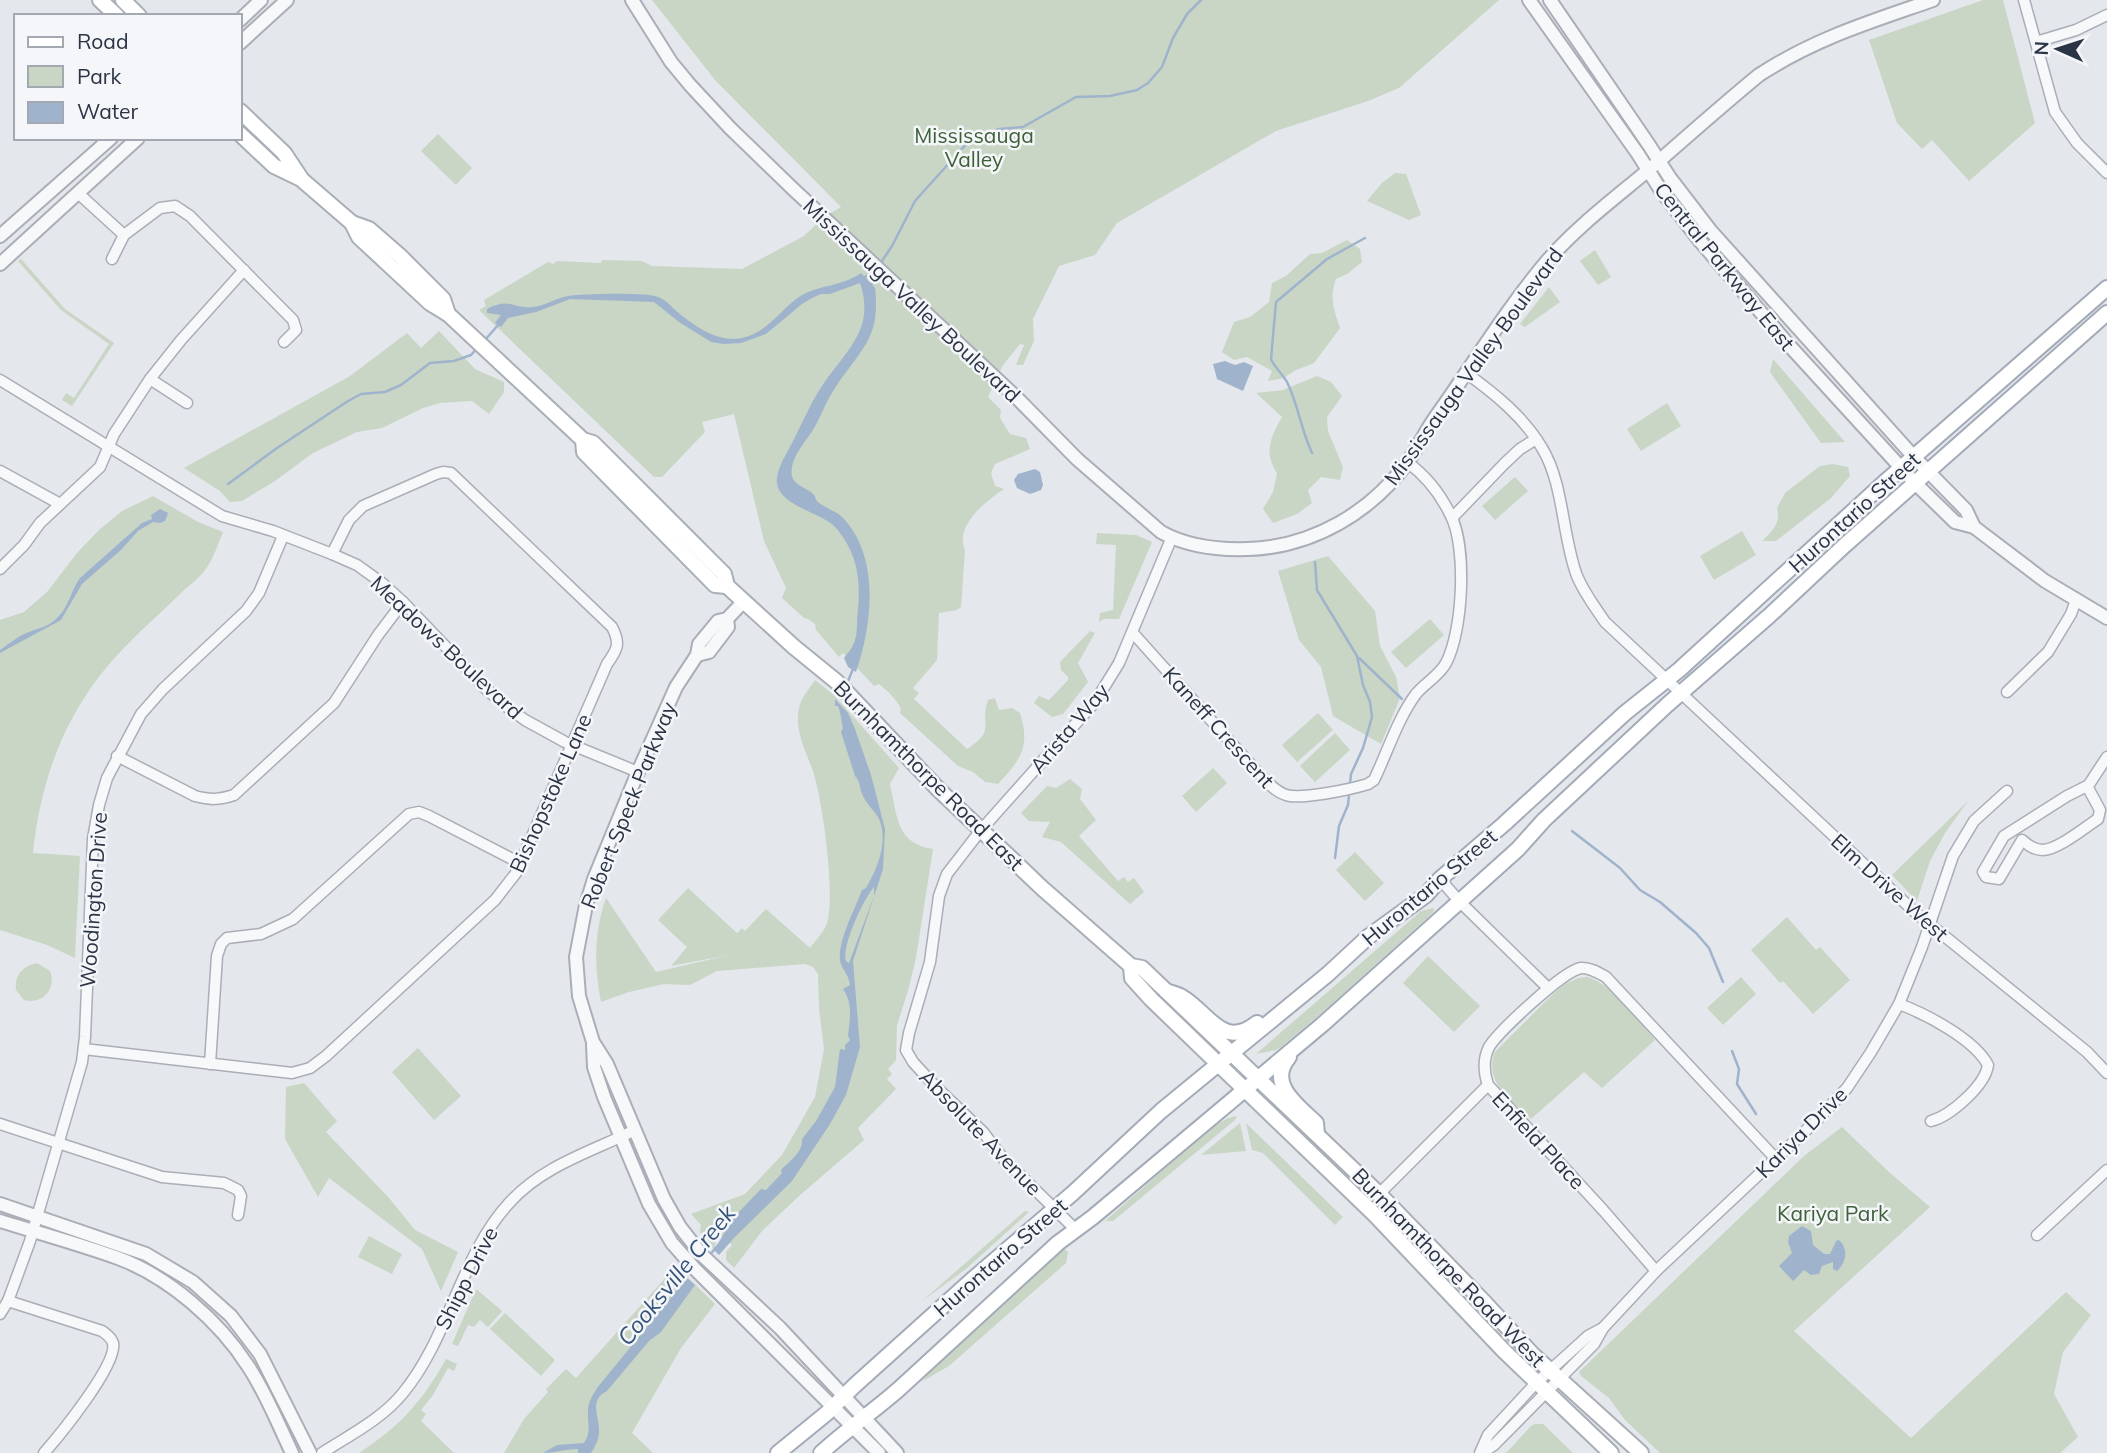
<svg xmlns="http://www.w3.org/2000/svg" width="2107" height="1453" font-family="Mulish,sans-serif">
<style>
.green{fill:#c9d6c5}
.water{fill:#9fb4cc;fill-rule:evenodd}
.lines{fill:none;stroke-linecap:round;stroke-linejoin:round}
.stream{stroke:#9fb4cc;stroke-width:2.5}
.minor-casing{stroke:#a9aeb7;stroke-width:13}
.tertiary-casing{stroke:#a9aeb7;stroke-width:16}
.secondary-casing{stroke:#a9aeb7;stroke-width:18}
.primary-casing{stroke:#a3abb8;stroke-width:18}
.minor{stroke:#f7f8fa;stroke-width:10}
.tertiary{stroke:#f7f8fa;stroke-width:12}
.secondary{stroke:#fff;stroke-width:14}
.primary{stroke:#fff;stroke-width:14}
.labels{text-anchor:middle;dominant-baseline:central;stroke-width:5;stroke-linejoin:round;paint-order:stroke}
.park-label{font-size:21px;fill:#3f6138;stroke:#f4f6f9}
.street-label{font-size:21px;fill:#2b3445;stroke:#f4f6f9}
.water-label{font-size:23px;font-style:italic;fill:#34527a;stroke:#f4f6f9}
</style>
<rect width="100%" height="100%" fill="#e4e7ec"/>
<g class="green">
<path d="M 652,0 L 1499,0 L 1399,88 L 1368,101 L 1276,131 L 1117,223 L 1095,255 L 1059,266 L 1033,319 L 1034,341 L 1023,365 L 1016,365 L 1024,345 L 1020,344 L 1003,365 L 988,397 L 1001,410 L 1000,418 L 1010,434 L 1026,438 L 1030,449 L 995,464 L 991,473 L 995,486 L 1004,489 C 986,501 954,526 965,550 L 961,607 L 957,610 L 939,613 L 937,660 L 913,688 L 919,693 L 914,699 L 967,749 C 997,730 979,725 988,700 L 995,698 L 999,710 L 1012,708 L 1020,713 C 1031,748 1020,760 998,784 L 985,782 L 973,772 L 958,766 L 900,713 L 901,709 C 896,699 888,691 879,684 L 874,686 L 843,653 L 839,657 L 816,630 L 815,624 L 808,619 L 804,618 L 782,598 L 786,588 L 764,541 L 734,414 L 702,422 L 705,432 L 662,477 L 654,477 L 479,310 L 486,306 L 484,300 L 548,262 L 553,264 L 557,261 L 601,263 L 602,260 L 642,261 L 652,266 L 742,269 L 804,236 L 824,217 L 841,207 L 715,80 Z"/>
<polygon points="1983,0 2003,0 2035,123 1969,181 1932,140 1922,149 1897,123 1869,40"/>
<polygon points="438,134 472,168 456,185 421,151"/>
<polygon points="1395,173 1406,174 1421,215 1409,220 1367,201 1382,183"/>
<path d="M 1347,240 L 1360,249 L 1362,262 L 1347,274 L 1336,279 C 1329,298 1334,310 1340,328 L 1314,363 L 1294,371 L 1284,378 L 1268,381 L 1272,371 L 1247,357 L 1234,360 L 1222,352 L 1234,322 L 1250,317 L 1269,302 L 1272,283 L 1286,276 L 1310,254 L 1322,253 Z"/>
<polygon points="1595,250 1611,277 1598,285 1580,261"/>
<polygon points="21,259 65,309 114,343 72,406 62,400 66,393 74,398 109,344 61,310 18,261"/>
<polygon points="1549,287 1560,302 1525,327 1520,324"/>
<polygon points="439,331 475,369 504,382 504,392 489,414 472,401 440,403 423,408 382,428 357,432 313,453 275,481 242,501 230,502 220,491 184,468 350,376 407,333 421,348"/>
<polygon points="1773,359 1845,442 1821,443 1770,372"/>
<path d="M 1317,376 L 1331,382 L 1342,396 L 1327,417 L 1328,431 L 1343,467 L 1340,480 L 1321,477 L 1308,490 L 1312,503 L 1297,514 L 1273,523 L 1263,509 L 1273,492 L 1277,473 C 1263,452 1271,437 1282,417 L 1256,393 L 1283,390 Z"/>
<polygon points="1667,403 1681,426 1641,451 1627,429"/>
<path d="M 1833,464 L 1848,467 L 1850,476 L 1831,498 L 1776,541 L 1762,541 C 1772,532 1781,523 1777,508 L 1785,493 L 1820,466 Z"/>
<polygon points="1515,477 1528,491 1495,520 1482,506"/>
<path d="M 153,496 L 198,522 L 223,532 C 218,544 213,560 205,570 C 199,579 189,585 182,592 C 164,610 145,626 128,644 C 70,701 41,773 33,853 L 80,856 L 75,958 L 47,945 L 0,930 L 0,620 L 24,612 L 47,592 L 77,553 L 99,530 L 122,511 Z"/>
<polygon points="1742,531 1756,555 1714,580 1700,556"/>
<polygon points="1097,533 1136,535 1152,542 1119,619 1104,619 1099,622 1100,613 1113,610 1116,545 1096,544"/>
<polygon points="1328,556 1375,611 1380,646 1396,677 1400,698 1381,744 1333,716 1321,667 1299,640 1278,571"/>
<polygon points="1430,619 1444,635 1406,668 1391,652"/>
<polygon points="1090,631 1095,633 1078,663 1088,682 1063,714 1052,717 1034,703 1039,696 1049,700 1068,680 1068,677 1061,670 1060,662"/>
<path d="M 815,680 L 834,695 L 899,768 L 890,784 C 897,815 896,844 933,849 L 916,958 L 908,991 L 897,1025 L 896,1060 L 888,1069 L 892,1074 L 887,1079 L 896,1089 L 858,1128 L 864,1140 L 799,1196 L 762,1231 L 734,1268 L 726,1260 L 726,1252 L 732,1245 L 720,1235 L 716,1239 L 714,1250 L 700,1232 L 701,1225 L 691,1214 L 745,1194 L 782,1155 L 815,1097 L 824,1049 L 819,1009 L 818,974 L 813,967 L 805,964 L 717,971 L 690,985 L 664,984 L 629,992 L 601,1002 C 594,966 594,932 606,898 L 656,972 L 729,955 L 671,966 L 687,947 L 658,920 L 688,888 L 737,933 L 742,928 L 745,931 L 766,909 L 810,948 C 815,941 822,934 826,926 C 837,900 822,798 813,771 C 806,752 794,729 799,708 C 801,698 809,689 815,680 Z"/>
<polygon points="1318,713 1333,730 1297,762 1282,745"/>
<polygon points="1335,733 1350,750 1315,782 1300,766"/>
<polygon points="1213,768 1227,783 1196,812 1182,796"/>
<polygon points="1070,779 1082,789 1080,799 1096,820 1079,836 1118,881 1124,877 1128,882 1134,878 1144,892 1130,904 1061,842 1042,837 1050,822 1029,821 1021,813 1047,786 1056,788"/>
<polygon points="1968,801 1945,833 1930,861 1917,901 1892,875"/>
<polygon points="1355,852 1384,883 1365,901 1336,870"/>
<polygon points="1434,908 1434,911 1427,918 1327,1008 1281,1047 1276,1050 1256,1054 1421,911"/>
<polygon points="1787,917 1816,950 1820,947 1850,980 1813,1014 1783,981 1780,983 1751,950"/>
<polygon points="1428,956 1480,1006 1454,1032 1403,983"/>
<path d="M 37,963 L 50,971 C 57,989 42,1005 24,1000 L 16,990 C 14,975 23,966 37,963 Z"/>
<path d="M 1587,977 C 1613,984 1637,1020 1655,1040 L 1602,1088 L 1584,1072 L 1531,1119 C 1511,1100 1485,1084 1494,1053 L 1553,994 L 1565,984 L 1578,978 Z"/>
<polygon points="1741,977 1756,994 1723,1025 1707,1008"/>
<polygon points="418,1048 461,1096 434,1120 392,1072"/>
<polygon points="304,1083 337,1121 326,1132 389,1198 415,1230 458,1252 441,1291 422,1249 329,1178 318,1197 285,1139 286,1087"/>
<polygon points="1237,1116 1235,1120 1113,1221 1105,1221 1212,1127 1228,1118"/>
<polygon points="1240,1123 1246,1151 1201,1155"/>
<polygon points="1246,1123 1343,1217 1335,1225 1263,1153 1252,1150"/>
<polygon points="1842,1127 1890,1173 1930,1207 1794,1331 1911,1438 2066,1292 2091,1315 2063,1352 2054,1394 2078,1437 2060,1453 1660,1453 1625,1420 1609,1398 1581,1376 1579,1372 1804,1156"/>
<polygon points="1025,1211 1029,1212 966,1269 922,1301"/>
<polygon points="369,1236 402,1254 392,1274 358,1257"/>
<polygon points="1063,1248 1068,1252 1066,1263 949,1366 923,1381 942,1356"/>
<polygon points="676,1266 715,1304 681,1348 632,1433 653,1453 504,1453 524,1419 548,1392 546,1389 566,1369 576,1378"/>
<polygon points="476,1289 502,1311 488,1327 480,1320 474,1327 468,1325 458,1346 452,1344"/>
<polygon points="505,1313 555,1360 541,1376 490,1329"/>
<path d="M 446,1359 L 457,1364 L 454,1371 L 448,1368 L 433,1395 L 421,1410 L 426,1414 L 421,1421 L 454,1453 L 359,1453 C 400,1426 422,1402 446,1359 Z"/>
<polygon points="1535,1424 1543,1424 1573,1453 1506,1453 1531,1426"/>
</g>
<g class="water">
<path d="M 861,273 L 875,288 C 881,339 860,350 835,388 C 826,401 821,417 813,430 C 806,441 794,454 792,467 C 789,485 802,485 812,493 C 817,497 814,498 818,502 C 826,509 838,511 845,520 C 880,560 872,625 856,672 L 848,667 L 844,658 C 848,653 853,647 855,640 C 857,634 857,626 857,619 C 861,586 860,557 837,529 C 822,511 773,506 777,477 C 779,465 787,453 792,443 C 802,424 810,404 822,386 C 845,351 876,330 860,283 L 830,294 L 821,294 L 812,298 L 802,304 L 766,334 L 741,343 L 724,344 L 711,342 L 679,322 L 654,302 L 570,299 L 536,312 L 508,318 L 501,327 L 495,323 L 501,315 L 487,313 L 487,309 C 511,297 510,309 533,307 C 545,306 556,298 568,296 C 583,294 647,292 658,297 C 665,299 670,305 675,310 C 693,325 717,343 742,338 C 768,333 781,308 802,295 C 820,285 843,286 861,273 Z"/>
<polygon points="1225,361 1235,365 1244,362 1253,366 1243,391 1217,379 1213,364"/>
<polygon points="1035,469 1040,472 1043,485 1041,490 1030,494 1017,488 1014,480 1018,474"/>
<path d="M 160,509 L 168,513 L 165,521 L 160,523 L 153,522 L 138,531 L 122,549 L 82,584 L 61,620 L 0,653 L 0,650 C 9,644 19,635 29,632 C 41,627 49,627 58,617 C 69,606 71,590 80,578 L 142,523 L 152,519 L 151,515 Z"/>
<path d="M 835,699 L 848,713 L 855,729 L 871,775 L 885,829 L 883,869 L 853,961 L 860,1047 L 846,1095 L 830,1124 L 792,1181 L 734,1238 L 719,1255 L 714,1250 L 735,1216 L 761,1189 L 766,1190 L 782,1173 L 781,1170 C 789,1161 803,1153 802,1139 L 816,1121 L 835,1087 L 840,1049 L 845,1050 L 845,1045 L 850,1040 L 848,1036 C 850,1018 853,1004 843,989 L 850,985 C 849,974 841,969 840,960 C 838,940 855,909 862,890 L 866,888 C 877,869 889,842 879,819 C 875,811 867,805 863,796 C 859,789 861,782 855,776 L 841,732 L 843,728 C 841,721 841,713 838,706 L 835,706 ZM 874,887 L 874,896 L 849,963 L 846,961 C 841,947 864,898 874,887 Z"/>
<path d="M 1802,1226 L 1811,1231 L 1813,1245 L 1824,1254 L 1830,1254 L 1836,1241 L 1839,1240 C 1849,1249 1846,1263 1837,1271 L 1833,1269 L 1833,1262 L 1822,1266 L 1819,1274 L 1811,1275 L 1804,1270 L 1793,1281 L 1779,1266 L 1792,1253 L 1788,1242 L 1789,1236 Z"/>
<path d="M 687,1278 L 695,1285 L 661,1332 L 649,1341 L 607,1391 C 588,1400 600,1417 599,1432 C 599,1439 595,1447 591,1453 L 578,1453 L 578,1449 C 565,1449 555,1453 543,1453 L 557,1445 L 584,1443 C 592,1431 587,1423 588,1410 C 588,1402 593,1395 597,1388 Z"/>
</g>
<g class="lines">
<g class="stream">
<polyline points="880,264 892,246 915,201 969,141 999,129 1023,127 1076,97 1110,96 1137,90 1148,83 1162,67 1173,38 1187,14 1201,0"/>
<polyline points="863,278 875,272"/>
<polyline points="871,286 875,272"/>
<polyline points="485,340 499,324"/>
<path d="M 1312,453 C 1301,430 1298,404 1287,382 C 1282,373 1274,367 1271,359 L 1276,302 L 1327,259 L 1365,238"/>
<polyline points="228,484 277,448 348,401 361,394 385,392 401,385 430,363 454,361 471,355 478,347"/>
<polyline points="1315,562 1317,590 1357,656 1363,685 1370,702 1372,717 1363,748 1351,774 1348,805 1339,826 1335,858"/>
<polyline points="1359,658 1402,699"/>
<polyline points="846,686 853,669"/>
<polyline points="1572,831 1620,868 1640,890 1660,902 1696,933 1709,948 1723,982"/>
<polyline points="1732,1051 1739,1069 1737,1084 1756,1114"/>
<polyline points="709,1256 718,1245"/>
</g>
<g class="minor-casing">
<g id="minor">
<polyline points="2024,0 2055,112 2077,143 2107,173"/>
<polyline points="2036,42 2076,30 2107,15"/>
<polyline points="79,194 124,235"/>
<polyline points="112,259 124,235 160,208 175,206 190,216 293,320 296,330 284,342"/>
<path d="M 1466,373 C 1494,393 1524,417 1542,448 C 1564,484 1562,536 1577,576 C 1584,593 1595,607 1605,622 L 1916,913 L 2087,1052 L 2107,1073"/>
<polyline points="150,379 187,403"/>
<polyline points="0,380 222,516 273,531 332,554 357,565 382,583 403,602 486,689 507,707 525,720 565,742 638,772"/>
<polyline points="0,471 60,504"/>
<polyline points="1452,518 1505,463 1520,449 1536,439"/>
<polyline points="0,569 24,545 40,523 100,467 114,434 150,379 181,340 244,270"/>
<path d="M 1133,633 L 1260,775 C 1268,783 1276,792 1286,795 C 1301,800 1352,789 1368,784 L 1374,780 C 1387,753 1398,718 1416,694 C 1425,683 1440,675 1446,663 C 1463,631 1467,548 1451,516 C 1441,495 1425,475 1407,462"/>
<polyline points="2007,692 2048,652 2071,614 2076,600"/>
<path d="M 117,756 L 195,796 C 210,800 219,800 234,795 L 334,703 L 378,635 L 403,602"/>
<path d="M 2087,786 L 2100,810 L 2098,819 C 2084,828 2059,849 2043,850 C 2034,850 2028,845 2022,840 L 1999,879 L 1986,877 L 1983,872 L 2004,836 L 2067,796 L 2087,786 L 2088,786 L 2107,757"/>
<polyline points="1440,879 1459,901 1548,988"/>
<path d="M 1899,1004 C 1926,1014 1974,1039 1988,1065 C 1985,1086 1950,1116 1931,1121"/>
<path d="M 84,1049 L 292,1073 L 310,1068 L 326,1056 L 495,900 L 516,873 L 607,664 C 617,650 621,644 612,627 L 451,473 L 443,472 L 436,474 L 363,506 L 349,520 L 332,554"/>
<polyline points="210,1064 217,956 221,944 227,938 261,934 293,919 409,814 419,812 429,816 520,863"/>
<polyline points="0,1124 162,1177 224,1183 238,1190 241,1196 238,1215"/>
<polyline points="1379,1194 1488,1085"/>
<polyline points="1076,1230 1002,1157 983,1132 934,1085 913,1062 906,1050 909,1033 930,962 939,896 947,874 981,830 1095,702 1119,663 1172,537"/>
<polyline points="2037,1235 2107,1170"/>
<path d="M 1656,1271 L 1603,1210 L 1488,1085 C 1484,1073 1483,1059 1489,1047 C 1499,1031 1563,971 1581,968 C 1589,967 1599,973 1606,977 L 1775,1158"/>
<path d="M 8,1301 L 102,1331 C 106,1334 111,1337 113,1343 C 118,1364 59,1436 44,1453"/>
<polyline points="0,1314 8,1301 30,1241 82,1062 85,1037 93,839 99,805 107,778 141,714 163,689 246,611 259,593 283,536"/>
<path d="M 322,1453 C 350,1435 382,1419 403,1393 C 450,1336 460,1256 510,1202 C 544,1165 591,1152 635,1130"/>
<polyline points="1480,1453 1488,1435 1536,1383 1588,1336 1603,1328"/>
<polyline points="1482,1453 1494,1445 1594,1344 1603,1328 1656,1271 1817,1120 1847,1088 1871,1052 1899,1004 1922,947 1953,856 1974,821 2007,791"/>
</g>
</g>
<g class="tertiary-casing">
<g id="tertiary">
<path d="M 632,0 L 671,62 L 690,85 L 730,128 L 792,188 L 1018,399 L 1077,459 L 1161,532 C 1188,547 1218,550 1248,549 C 1313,547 1372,512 1409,460 C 1419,445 1427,429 1437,415 C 1474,363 1507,308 1548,260 C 1580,223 1622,193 1659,161 C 1692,132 1725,103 1759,75 C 1816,38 1870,22 1933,0"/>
<polyline points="1529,0 1638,154 1660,189 1700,241 1787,343 1915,483 1955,522 1974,527 2045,581 2107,618"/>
<polyline points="1550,0 1649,145 1670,178 1710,230 1914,457 1966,510 1974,527"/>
<polyline points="240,20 261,0"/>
<polyline points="240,43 287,0"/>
<polyline points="0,236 111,138"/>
<polyline points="0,264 138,138"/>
<polyline points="744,601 727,619 718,621 699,644 697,655 676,687 638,772 594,879 586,905 576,957 579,996 593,1042 607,1064 664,1199 680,1227 702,1255 780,1328 897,1453"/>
<polyline points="697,655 709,652 728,627 727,619"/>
<polyline points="593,1045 594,1067 604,1097 649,1204 672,1243 694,1268 879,1453"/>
<polyline points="0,1204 146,1254 193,1282 231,1316 260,1354 310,1453"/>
<path d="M 0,1221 C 39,1233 79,1244 118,1258 C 169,1277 219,1321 248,1366 C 266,1393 278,1424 292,1453"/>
</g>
</g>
<g class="secondary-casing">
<g id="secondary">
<polyline points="100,0 117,16"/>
<polyline points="123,0 139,16"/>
<polyline points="240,111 284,153 300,177"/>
<polyline points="240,134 274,166 301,179 352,223 359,237 430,303 448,314 583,440 593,443 724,574 727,586 794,647 837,682 938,789 1042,888 1131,966 1142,968 1379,1194 1485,1303 1533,1355 1641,1453"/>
<polyline points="352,223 369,229 400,256 443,299 448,314"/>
<polyline points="583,440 584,452 715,585 727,586"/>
<polyline points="1131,966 1132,978 1151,999 1375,1215 1504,1351 1611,1453"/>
</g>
</g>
<g class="primary-casing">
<g id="primary">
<path d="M 1166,991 C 1171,993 1177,994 1182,997 C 1207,1011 1223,1051 1257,1023"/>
<path d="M 1289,1057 C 1266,1083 1298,1106 1316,1123 L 1317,1134"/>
<polyline points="778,1453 827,1413 854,1386 973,1279 1073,1193 1161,1111 1328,974 1368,937 1426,895 1440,879 1504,824 1625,713 1679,670 1885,482 2107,288"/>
<path d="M 821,1453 C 846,1430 874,1411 899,1389 L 1058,1243 L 1093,1217 L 1323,1024 L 1518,849 L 1544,820 L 1667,705 L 1769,616 L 1845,545 L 2107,313"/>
</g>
</g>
<use href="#minor" class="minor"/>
<use href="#tertiary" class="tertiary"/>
<use href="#secondary" class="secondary"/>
<use href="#primary" class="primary"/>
</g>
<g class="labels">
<g class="park-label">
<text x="974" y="135">Mississauga<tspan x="974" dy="24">Valley</tspan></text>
<text x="1833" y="1213">Kariya Park</text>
</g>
<g class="street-label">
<text transform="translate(1725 266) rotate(51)">Central Parkway East</text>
<text transform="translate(912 300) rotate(43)">Mississauga Valley Boulevard</text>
<text transform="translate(1473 366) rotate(-54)">Mississauga Valley Boulevard</text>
<text transform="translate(1854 512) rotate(-42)">Hurontario Street</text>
<text transform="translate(447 647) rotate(43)">Meadows Boulevard</text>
<text transform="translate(1219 727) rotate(48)">Kaneff Crescent</text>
<text transform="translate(1069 728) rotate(-50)">Arista Way</text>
<text transform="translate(929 775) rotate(45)">Burnhamthorpe Road East</text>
<text transform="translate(550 793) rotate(-66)">Bishopstoke Lane</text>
<text transform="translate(628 805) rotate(-68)">Robert Speck Parkway</text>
<text transform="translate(1429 887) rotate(-40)">Hurontario Street</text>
<text transform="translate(1890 887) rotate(42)">Elm Drive West</text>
<text transform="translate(93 900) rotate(-86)">Woodington Drive</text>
<text transform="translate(981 1132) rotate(46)">Absolute Avenue</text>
<text transform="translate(1801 1132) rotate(-45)">Kariya Drive</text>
<text transform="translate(1539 1140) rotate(47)">Enfield Place</text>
<text transform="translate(1000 1257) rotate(-41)">Hurontario Street</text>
<text transform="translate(1449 1267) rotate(46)">Burnhamthorpe Road West</text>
<text transform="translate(466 1278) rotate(-63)">Shipp Drive</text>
</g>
<g class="water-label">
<text transform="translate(676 1275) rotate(-51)">Cooksville Creek</text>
</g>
</g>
<rect x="14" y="14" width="228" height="126" fill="#f4f6f9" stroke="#a4a8b1" stroke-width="2"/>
<rect x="28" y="37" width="35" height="10" fill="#ffffff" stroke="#a4a8b1" stroke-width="2"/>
<text x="77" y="49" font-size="21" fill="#2b3445">Road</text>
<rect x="28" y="66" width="35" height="21" fill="#c9d6c5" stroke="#a4a8b1" stroke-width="2"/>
<text x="77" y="84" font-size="21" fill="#2b3445">Park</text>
<rect x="28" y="102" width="35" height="21" fill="#9fb4cc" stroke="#a4a8b1" stroke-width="2"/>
<text x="77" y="119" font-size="21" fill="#2b3445">Water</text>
<g transform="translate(2058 49) rotate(273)" stroke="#f4f6f9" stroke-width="5" paint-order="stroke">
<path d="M0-5L12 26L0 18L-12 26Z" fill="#2b3445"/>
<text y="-10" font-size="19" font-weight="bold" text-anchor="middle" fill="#2b3445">N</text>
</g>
</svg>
